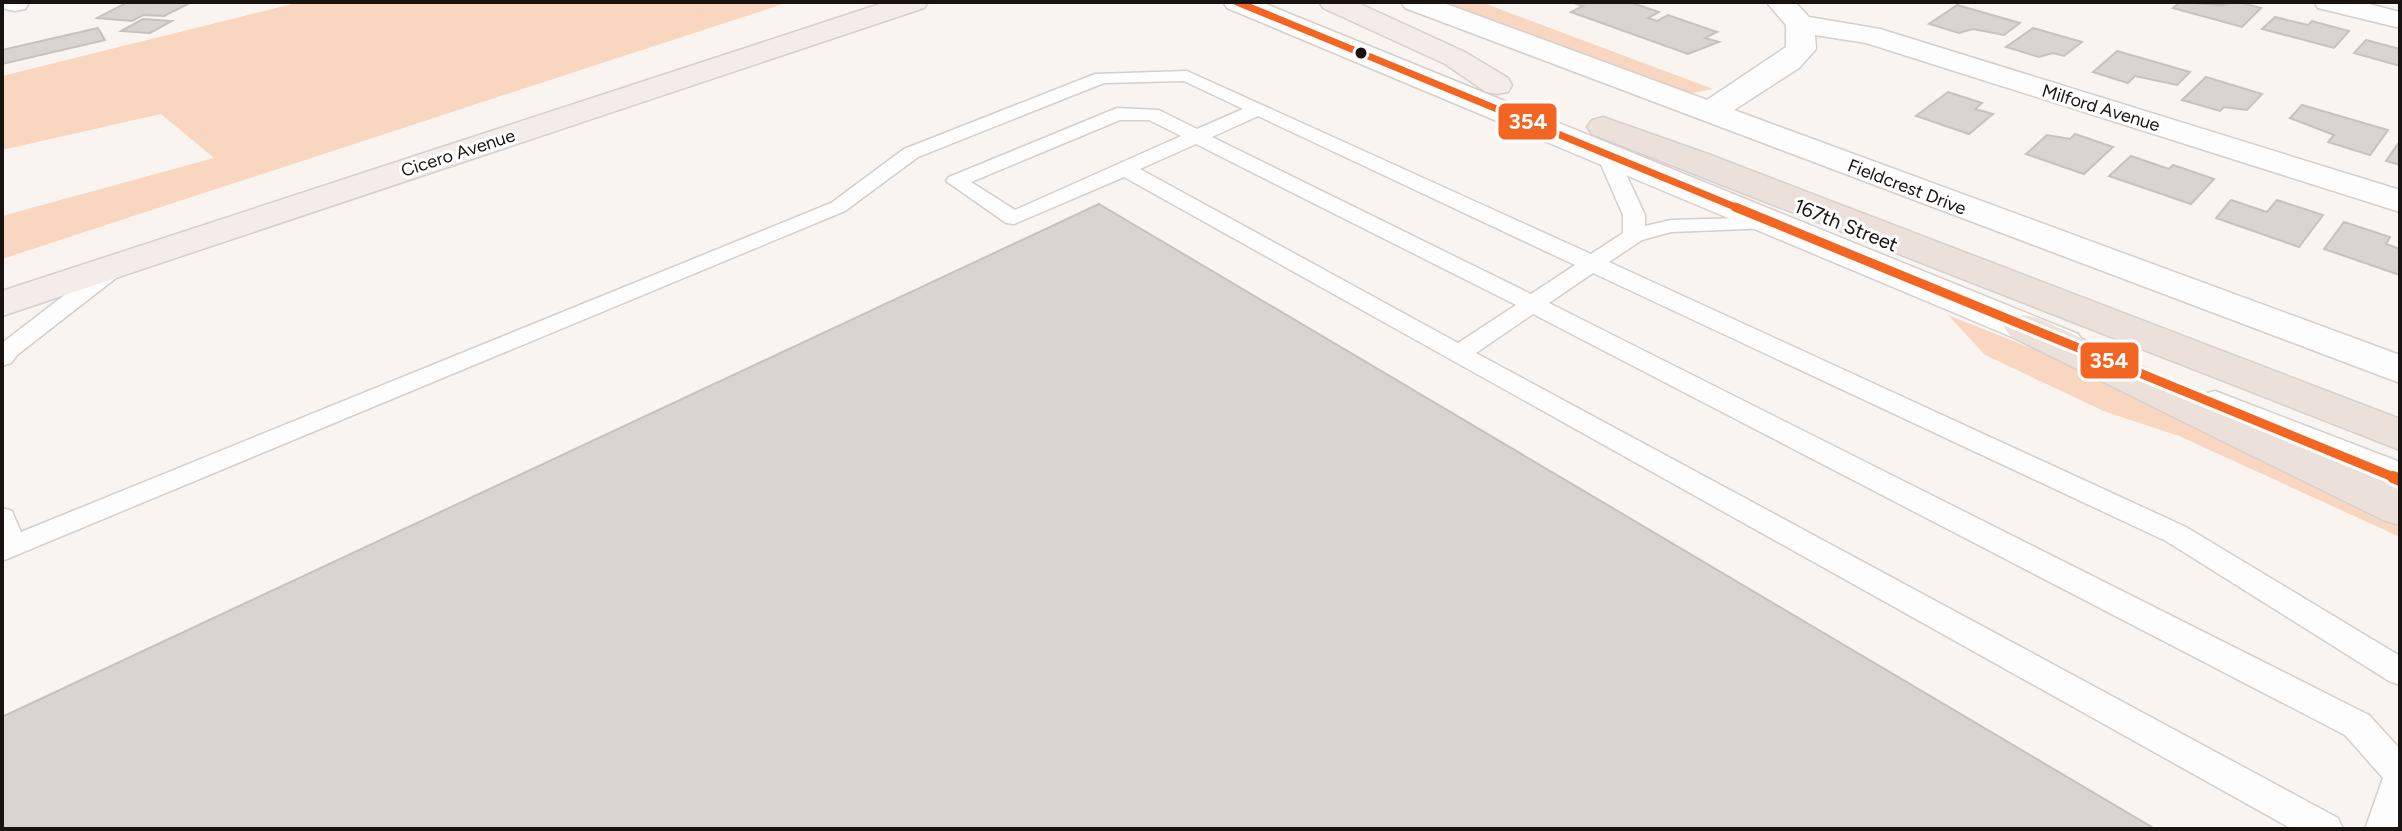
<svg xmlns="http://www.w3.org/2000/svg" width="2402" height="831" font-family="Figtree,sans-serif">
<style>
.green{fill:#f9d6c0}
.building{fill:#dad4d1;stroke:#c7c2bf;stroke-width:2}
.lines{fill:none;stroke-linecap:round;stroke-linejoin:round}
.service-casing{stroke:#d4cfcb;stroke-width:3}
.minor-casing{stroke:#d4cfcb;stroke-width:3}
.secondary-casing{stroke:#d4cfcb;stroke-width:3}
.primary-casing{stroke:#d4d0ce;stroke-width:3}
.motorway-casing{stroke:#d4d0ce;stroke-width:3}
.service{fill:#fefdfd;fill-rule:evenodd}
.minor{fill:#fefdfd;fill-rule:evenodd}
.secondary{fill:#fefdfd;fill-rule:evenodd}
.primary{fill:#f3ece8;fill-rule:evenodd}
.motorway{fill:#ece1da;fill-rule:evenodd}
.bus-1-far2-casing{stroke:#fff;stroke-width:11}
.bus-1-far1-casing{stroke:#fff;stroke-width:15}
.bus-1-casing{stroke:#fff;stroke-width:18}
.bus-1-far2{stroke:#f26522;stroke-width:7}
.bus-1-far1{stroke:#f26522;stroke-width:9}
.bus-1{stroke:#f26522;stroke-width:12}
.bus-dot{fill:#181311;stroke:#fff;stroke-width:3}
.labels{text-anchor:middle;dominant-baseline:central;stroke-width:6;stroke-linejoin:round;paint-order:stroke}
.far-street-label{font-size:18px;fill:#181311;stroke:#fff}
.street-label{font-size:20px;fill:#181311;stroke:#fff}
.line-badge{stroke:#fff;stroke-width:3}
.badge-label{font-size:22px;text-anchor:middle;font-weight:bold;fill:#fff}
</style>
<rect width="100%" height="100%" fill="#faf4f0"/>
<g class="green">
<polygon points="300,2 789,2 2,259 2,216 214,158 161,114 2,150 2,76"/>
<polygon points="1445,2 1481,2 1713,89 1687,94"/>
<polygon points="1948,315 2051,356 2400,519 2400,537 2179,436 2106,412 1985,355"/>
</g>
<g class="building">
<polygon points="128,2 192,2 164,16 143,15 132,21 97,18"/>
<polygon points="1581,2 1629,2 1659,12 1648,18 1657,21 1668,15 1717,32 1705,38 1719,42 1688,54 1571,12 1583,6 1577,4"/>
<polygon points="2180,2 2221,5 2238,2 2261,8 2242,27 2173,8"/>
<polygon points="1957,5 2020,23 2004,35 1973,29 1959,33 1929,24"/>
<polygon points="2275,17 2308,25 2312,21 2349,31 2334,48 2262,29"/>
<polygon points="143,19 172,21 150,33 121,31"/>
<polygon points="98,28 105,40 2,64 2,50"/>
<polygon points="2033,28 2082,42 2064,56 2053,53 2039,57 2006,47"/>
<polygon points="2366,40 2400,49 2400,66 2354,53"/>
<polygon points="2117,51 2190,72 2177,85 2135,76 2128,83 2093,72"/>
<polygon points="2206,77 2262,94 2247,110 2224,107 2220,111 2182,100"/>
<polygon points="1948,92 1982,103 1975,109 1993,114 1969,134 1916,116"/>
<polygon points="2302,105 2388,130 2370,155 2328,142 2334,135 2290,118"/>
<polygon points="2075,134 2113,147 2084,174 2026,154 2047,135 2070,139"/>
<polygon points="2400,141 2400,165 2386,161"/>
<polygon points="2131,156 2169,169 2173,165 2214,179 2191,204 2109,176"/>
<polygon points="2231,200 2267,212 2277,200 2323,215 2299,247 2216,218"/>
<polygon points="1099,204 2155,829 2,829 2,717"/>
<polygon points="2344,222 2390,237 2386,244 2400,249 2400,275 2324,249"/>
</g>
<g class="lines">
<g class="service-casing">
<g id="service">
<path d="M 1187,71 L 1591,254 L 1623,233 L 1623,215 L 1596,153 L 1606,147 L 1616,153 L 1645,215 L 1645,226 L 1671,220 L 1780,217 L 1783,222 L 1772,228 L 1671,232 L 1642,240 L 1609,262 L 2186,527 L 2400,656 L 2400,685 L 2389,681 L 2166,541 L 1593,273 L 1549,303 L 2369,715 L 2400,749 L 2400,829 L 2365,829 L 2383,778 L 2345,735 L 1533,314 L 1476,353 L 2338,818 L 2343,829 L 2292,829 L 1124,177 L 1014,224 L 1006,223 L 946,181 L 949,177 L 1117,108 L 1159,110 L 1197,129 L 1243,109 L 1184,81 L 1104,83 L 918,157 L 845,211 L 2,561 L 2,508 L 12,511 L 21,532 L 831,203 L 904,149 L 1095,74 ZM 1258,116 L 1575,265 L 1531,294 L 1212,137 ZM 1120,120 L 1149,120 L 1181,136 L 1015,210 L 971,182 ZM 1196,144 L 1516,305 L 1458,343 L 1140,169 Z"/>
<polygon points="117,259 128,266 125,271 17,355 11,363 2,366 2,343 109,261"/>
</g>
</g>
<g class="minor-casing">
<g id="minor">
<polygon points="2,2 28,2 29,3 25,9 15,11 5,9"/>
<polygon points="1401,2 1441,2 1707,100 1786,47 1786,25 1768,4 1795,2 1809,17 1880,29 2400,190 2400,212 1866,43 1815,35 1816,49 1799,68 1734,110 2400,355 2400,383 1405,8"/>
<polygon points="2314,2 2361,2 2400,12 2400,28 2318,8"/>
</g>
</g>
<g class="secondary-casing">
<g id="secondary">
<polygon points="1223,2 1261,2 2078,334 2084,343 2078,352 2063,355 2048,352 1227,8"/>
<polygon points="2215,391 2400,462 2400,496 2200,415 2193,405 2200,395"/>
</g>
</g>
<g class="primary-casing">
<g id="primary">
<polygon points="886,2 928,2 924,8 2,316 2,291"/>
<polygon points="1319,2 1356,2 1465,52 1508,78 1512,85 1508,92 1497,94 1486,92 1445,64 1323,8"/>
</g>
</g>
<g class="motorway-casing">
<g id="motorway">
<polygon points="1603,117 1708,154 2400,419 2400,450 1592,134 1587,127 1592,120"/>
<polygon points="2024,315 2038,318 2400,488 2400,525 2383,520 2010,336 2004,327 2010,318"/>
</g>
</g>
<use href="#service" class="service"/>
<use href="#minor" class="minor"/>
<use href="#secondary" class="secondary"/>
<use href="#primary" class="primary"/>
<use href="#motorway" class="motorway"/>
<g class="bus-1-far2-casing">
<polyline id="bus-1-far2" points="1237,2 1740,209"/>
</g>
<g class="bus-1-far1-casing">
<polyline id="bus-1-far1" points="1735,207 2398,479"/>
</g>
<g class="bus-1-casing">
<polyline id="bus-1" points="2393,477 2400,480"/>
</g>
<use href="#bus-1-far2" class="bus-1-far2"/>
<use href="#bus-1-far1" class="bus-1-far1"/>
<use href="#bus-1" class="bus-1"/>
</g>
<circle class="bus-dot" cx="1361" cy="53" r="7"/>
<g class="labels">
<g class="far-street-label">
<text transform="translate(2101 108) rotate(17)">Milford Avenue</text>
<text transform="translate(458 153) rotate(-18)">Cicero Avenue</text>
<text transform="translate(1907 187) rotate(21)">Fieldcrest Drive</text>
</g>
<g class="street-label">
<text transform="translate(1846 225) rotate(22)">167th Street</text>
</g>
</g>
<g class="line-badge">
<rect x="1497" y="102" width="61" height="39" rx="8" fill="#f26522"/>
<rect x="2079" y="341" width="61" height="39" rx="8" fill="#f26522"/>
</g>
<g class="badge-label">
<text x="1528" y="129">354</text>
<text x="2109" y="368">354</text>
</g>
<rect width="2402" height="831" fill="none" stroke="#181311" stroke-width="8"/>
</svg>
